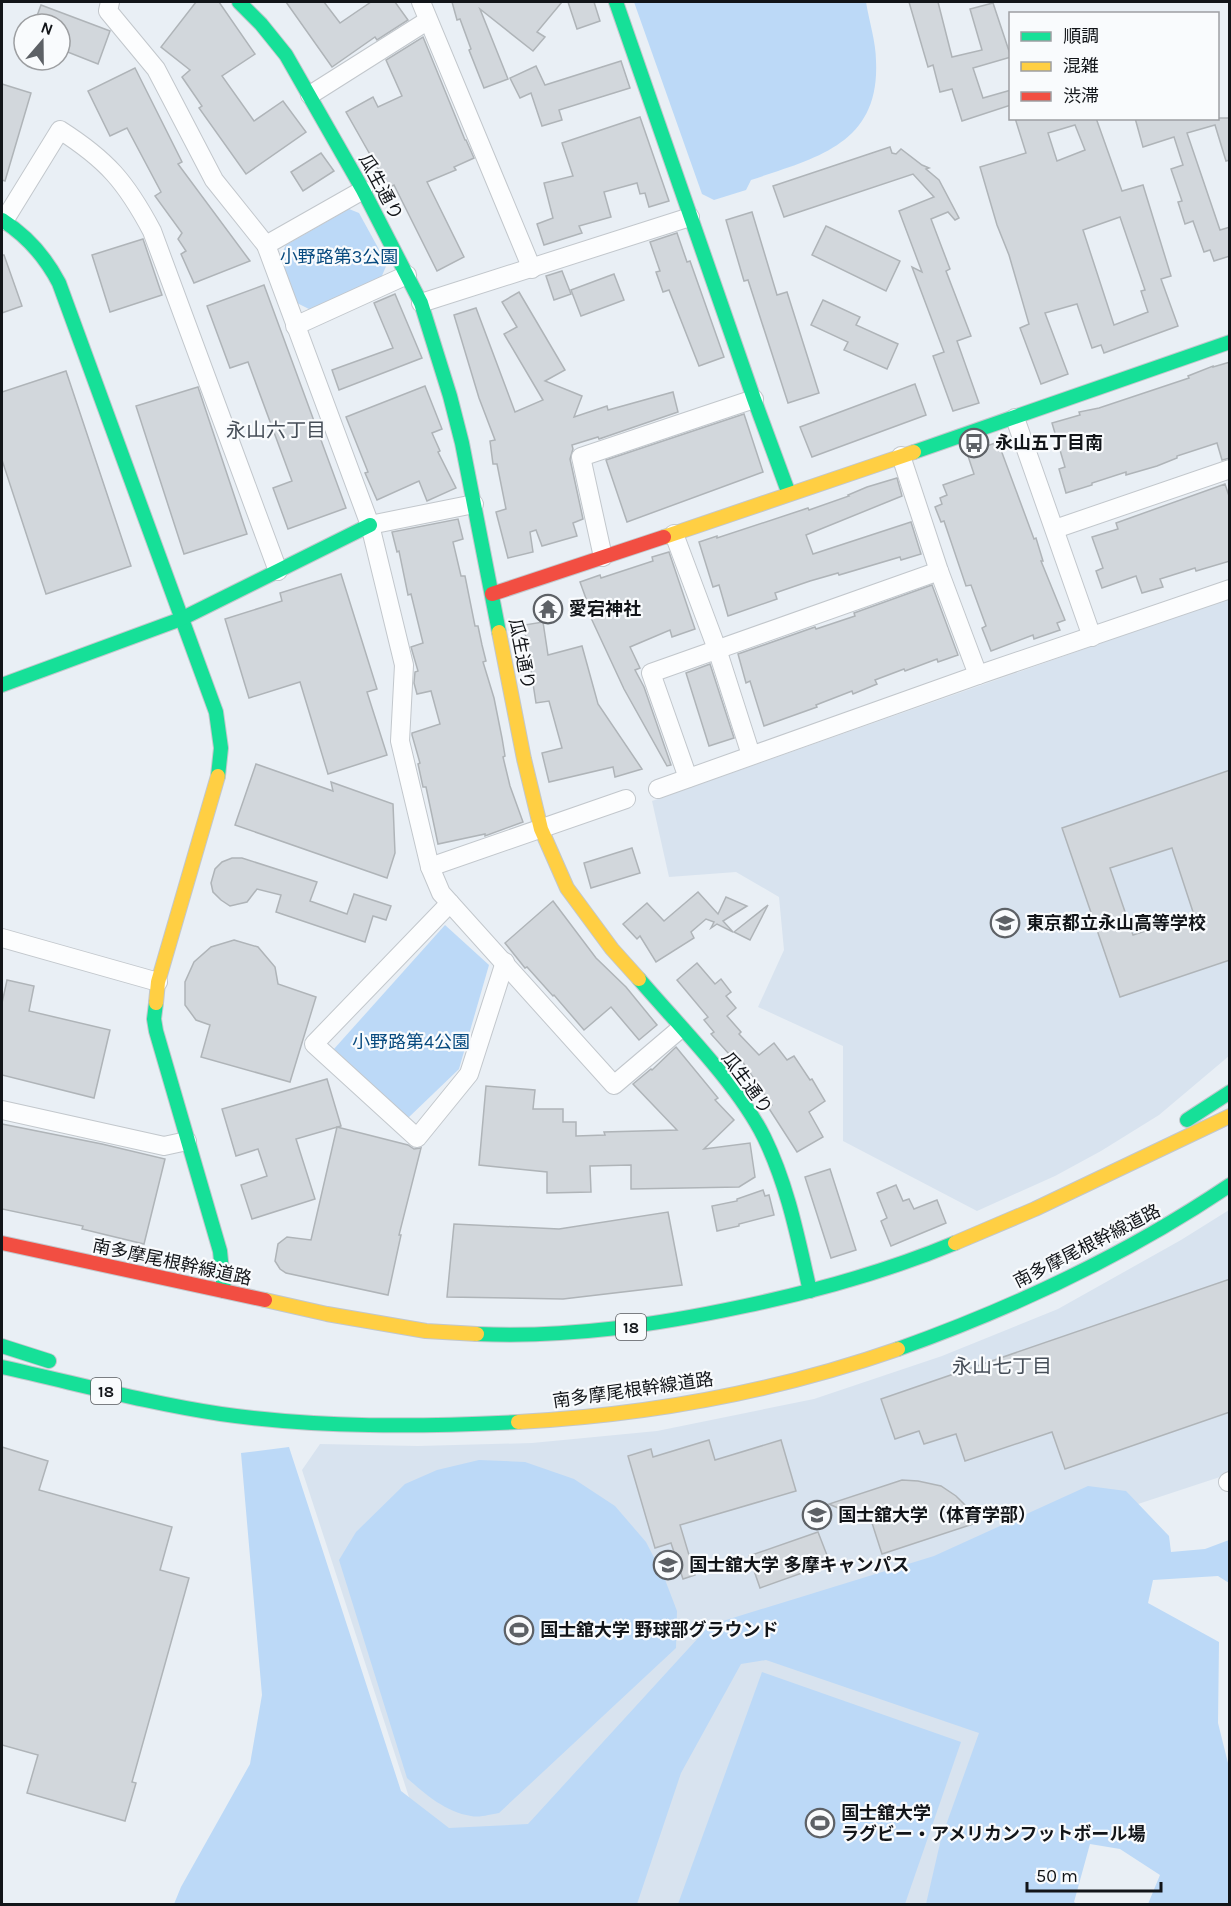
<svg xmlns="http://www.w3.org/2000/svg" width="1231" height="1906" font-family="Karla,'Noto Sans JP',sans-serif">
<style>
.built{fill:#d8e3ef}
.green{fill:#bcd9f7}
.building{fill:#d2d7dc;stroke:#afb4b8;stroke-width:1.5;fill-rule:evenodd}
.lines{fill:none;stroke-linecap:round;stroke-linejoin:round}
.street-casing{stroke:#c2c7cc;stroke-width:20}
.fast-casing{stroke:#c2c7cc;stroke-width:16}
.slow-casing{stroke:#c2c7cc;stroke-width:16}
.jam-casing{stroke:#c2c7cc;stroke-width:16}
.street{stroke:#fcfdfe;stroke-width:18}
.fast{stroke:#16e098;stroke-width:14}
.slow{stroke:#ffcf43;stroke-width:14}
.jam{stroke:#f24e42;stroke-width:14}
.labels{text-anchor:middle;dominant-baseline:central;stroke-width:4.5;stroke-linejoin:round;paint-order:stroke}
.shield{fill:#f9fbfd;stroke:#575a5d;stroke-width:1.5}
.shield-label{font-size:16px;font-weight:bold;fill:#121519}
.street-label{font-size:18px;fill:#121519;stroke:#f9fbfd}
.park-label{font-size:18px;fill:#074a7f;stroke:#f9fbfd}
.poi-label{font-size:18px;font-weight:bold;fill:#121519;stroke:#f9fbfd;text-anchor:start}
.neighbourhood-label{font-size:20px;fill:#464e58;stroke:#f9fbfd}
</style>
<rect width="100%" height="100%" fill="#e9eff5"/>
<g class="built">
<polygon points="1229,598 1229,1056 1159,1115 1101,1151 1055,1176 977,1211 843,1141 843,1046 758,1007 784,950 779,897 736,872 669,877 652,801"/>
<polygon points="1229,1210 1229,1474 1132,1506 1041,1904 496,1904 424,1843 302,1470 320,1444 418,1446 532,1443 657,1431 814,1399 942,1356 1058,1309 1181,1240"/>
</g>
<g class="green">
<path d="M 634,2 L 866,2 C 869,21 876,42 876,61 C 880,145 815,158 751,180 L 746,190 L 714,200 L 702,194 Z"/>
<polygon points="349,209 359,213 387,264 381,278 311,310 297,303 280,257 286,245"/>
<polygon points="445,925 489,965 459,1069 408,1118 334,1049"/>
<polygon points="289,1447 401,1791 449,1828 528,1824 710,1625 934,1556 1088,1486 1126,1491 1169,1536 1171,1552 1205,1549 1229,1540 1229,1583 1218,1576 1153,1580 1148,1603 1219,1642 1218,1723 1230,1771 1229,1904 1148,1904 1160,1875 1120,1849 1090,1844 1074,1902 1077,1904 926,1904 941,1839 979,1733 766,1660 741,1664 681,1773 637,1904 174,1904 181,1887 250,1764 262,1695 241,1453"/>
<path d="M 479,1460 L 525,1462 L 574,1479 L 615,1506 L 646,1542 L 664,1577 L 677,1611 L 676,1648 L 499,1813 C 491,1814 480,1818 471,1816 C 446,1812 426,1795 407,1778 L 339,1560 L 356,1532 L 405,1484 L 437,1470 Z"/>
<polygon points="762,1672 961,1742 905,1904 678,1904"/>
</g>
<g class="building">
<polygon points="196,2 219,2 255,54 222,76 254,121 283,101 306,132 246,174 199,108 202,106 182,77 190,70 161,47"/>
<polygon points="286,2 324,2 340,23 371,2 395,2 408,20 377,40 375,37 332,67"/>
<polygon points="452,2 562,2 537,32 545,37 533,51 480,9 508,79 484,88 469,50 471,49 460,19 457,20"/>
<polygon points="568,2 594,2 600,21 577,29"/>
<polygon points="909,2 938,2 952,57 982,50 970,9 993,3 1011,57 973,68 983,98 1011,90 1011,105 962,121 952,89 940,92 933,65 928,67"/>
<polygon points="41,5 110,31 98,64 60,49 60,24 34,24"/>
<polygon points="423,37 465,140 466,140 474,158 454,167 456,170 427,182 464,257 437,271 394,185 389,188 346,112 373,97 378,107 402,96 386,60"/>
<polygon points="621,61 630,88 559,110 562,120 542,126 531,93 520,98 510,78 536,66 545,85"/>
<polygon points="135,68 182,162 178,164 250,261 194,283 181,254 186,251 178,239 182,233 155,196 161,192 127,128 110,136 88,91"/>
<polygon points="2,84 31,93 5,181 2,180"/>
<polygon points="640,117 669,201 649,207 645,193 640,194 637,183 604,192 611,217 579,226 582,233 544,245 537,224 553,218 544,183 573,176 562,143"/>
<path d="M 1015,118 L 1096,118 L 1122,191 L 1143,185 L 1171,276 L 1161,279 L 1178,326 L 1104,353 L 1101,345 L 1092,348 L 1077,304 L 1045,313 L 1068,374 L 1041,384 L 1020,328 L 1029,324 L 1009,255 L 997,225 L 980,167 L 1026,153 ZM 1075,125 L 1085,150 L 1057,161 L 1048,133 ZM 1120,217 L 1145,290 L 1141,291 L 1148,312 L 1114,325 L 1083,230 Z"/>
<polygon points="1135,118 1230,118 1230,160 1226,161 1215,125 1187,133 1220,230 1230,227 1230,256 1214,261 1210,250 1204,252 1193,221 1185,224 1178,202 1182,201 1171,169 1183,165 1174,137 1143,147"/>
<polygon points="890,147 892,153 896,154 901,149 922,165 929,168 926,169 939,180 959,218 955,220 948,212 931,219 950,269 946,271 971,336 957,341 979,403 953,411 933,356 944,352 912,267 922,272 899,211 934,197 913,174 784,217 773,186"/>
<polygon points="321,153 334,171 303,191 291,172"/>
<polygon points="752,212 777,295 787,292 819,393 788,403 748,280 744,281 726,220"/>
<polygon points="826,226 900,261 886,291 812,255"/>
<polygon points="677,233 687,262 690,261 724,357 699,366 669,290 663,292 656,272 660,271 650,242"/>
<polygon points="143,239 162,295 110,312 92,255"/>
<polygon points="2,255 4,255 22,306 2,313"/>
<polygon points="562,271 571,294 554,300 546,276"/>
<polygon points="614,274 624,300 581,316 571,290"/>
<polygon points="264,285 346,508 288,529 273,488 292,481 248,362 230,368 207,306"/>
<polygon points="519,292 565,370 545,381 582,396 574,417 607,406 608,410 673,392 678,412 599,439 598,437 572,445 573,449 570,459 583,519 573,523 577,536 542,546 536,530 530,532 533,552 508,558 496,512 506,509 497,464 493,464 490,441 495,440 479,398 454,315 476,308 515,412 543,400 504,334 517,327 502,302"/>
<polygon points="395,294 422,358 339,390 332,370 393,348 374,303"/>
<polygon points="823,300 860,317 856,325 898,344 887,369 844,350 848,342 811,325"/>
<polygon points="1230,362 1230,458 1222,460 1217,443 1177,456 1177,458 1157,466 1126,475 1126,472 1092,483 1092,485 1066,493 1059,469 1065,467 1052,423 1080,415 1079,412 1099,408 1189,378 1188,376 1213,366 1213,367"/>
<polygon points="66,371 131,566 46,594 2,460 2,392"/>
<polygon points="915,384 926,415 812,457 800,427"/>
<polygon points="425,386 442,429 432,433 440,451 438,452 456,488 427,501 419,481 377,500 365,473 368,472 346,417"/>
<polygon points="198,387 247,534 184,554 136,406"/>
<polygon points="744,414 763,472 627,522 606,460"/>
<polygon points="998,442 1034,539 1036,538 1043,561 1041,561 1065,620 1057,623 1060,630 1034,639 1033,635 991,651 982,628 986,626 971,585 966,586 944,521 941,522 935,507 942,504 940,498 947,495 943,485 974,474 967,453"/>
<polygon points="897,478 902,496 806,535 813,554 911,522 921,554 901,560 900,557 839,575 838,573 810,581 775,593 777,599 728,616 719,585 713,587 699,542 717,536 717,538 808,508 809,510 849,496 848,495 867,487"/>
<polygon points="1225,484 1230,499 1230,561 1196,571 1195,568 1160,579 1163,587 1142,593 1136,576 1102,588 1096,571 1103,568 1092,537 1118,529 1116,523"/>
<polygon points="458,519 463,539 453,542 461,576 465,576 475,626 478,626 482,645 486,661 483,662 494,698 502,738 505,756 503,757 510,786 523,822 485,836 485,834 438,844 426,787 423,787 418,764 420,763 412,735 412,733 440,724 431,691 417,694 414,683 415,672 418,671 411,647 423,643 411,594 408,595 399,551 397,552 392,532"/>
<polygon points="669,552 695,629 672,637 670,630 630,647 640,668 635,670 644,687 671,765 667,766 624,689 585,605 588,604 580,582 600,575 601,578 653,561 652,557"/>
<polygon points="341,574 377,689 367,692 387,755 328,774 300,682 249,698 225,619 282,601 280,593"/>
<polygon points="932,585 958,655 938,662 937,659 905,671 904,669 875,680 877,684 853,694 852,691 816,705 817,707 764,726 750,681 746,683 738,654 815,627 816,629 855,616 854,613"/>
<polygon points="543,622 548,655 582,646 598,704 642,769 615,777 613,767 549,782 542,753 562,748 549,701 536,703 524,625"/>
<polygon points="710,664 734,738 709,746 686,673"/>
<polygon points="256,764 333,791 331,782 393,804 395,853 387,878 235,825"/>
<path d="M 1230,770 L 1230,960 L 1120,997 L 1062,828 ZM 1172,848 L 1194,915 L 1133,935 L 1110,868 Z"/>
<polygon points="632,848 640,873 591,888 584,863"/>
<polygon points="232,858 242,858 317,882 310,901 347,914 354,894 391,906 386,920 373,916 365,942 276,912 281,895 257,889 247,902 230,906 221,900 213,892 211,883 215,869 222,862"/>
<polygon points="698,892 718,914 726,897 747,906 723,921 733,932 717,924 711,928 714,922 706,919 691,932 694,938 656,962 640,936 637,939 623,924 647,903 664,921"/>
<polygon points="553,901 596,958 626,987 657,1025 639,1040 611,1007 584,1030 554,995 553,996 527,967 525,968 505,943"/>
<polygon points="768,905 750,940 734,932"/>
<polygon points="234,940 258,947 275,967 278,984 316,997 290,1082 201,1057 210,1025 196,1020 185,1005 185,982 194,962 211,947"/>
<polygon points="697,963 715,984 721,979 731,992 726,996 736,1008 727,1016 741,1032 739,1034 759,1055 774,1043 787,1060 794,1056 810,1080 812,1079 825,1101 809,1112 823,1137 797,1152 768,1107 772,1105 742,1061 738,1064 711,1034 714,1032 704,1020 708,1017 677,980"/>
<polygon points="7,980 34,986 29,1011 110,1030 94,1098 2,1075 2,1003"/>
<polygon points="676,1047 718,1098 715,1100 734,1120 704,1149 750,1143 755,1177 739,1187 631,1189 631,1165 590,1166 591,1192 547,1193 547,1172 479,1165 486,1086 535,1090 533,1109 563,1109 563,1122 576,1122 576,1136 605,1135 604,1132 677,1130 633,1084 651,1069 652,1070"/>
<polygon points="327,1079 341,1126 296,1139 315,1199 252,1219 241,1185 267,1176 258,1149 236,1156 222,1109"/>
<polygon points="2,1124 102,1144 165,1159 144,1244 82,1229 83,1226 2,1209"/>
<polygon points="337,1127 408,1145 414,1149 421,1148 399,1235 401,1235 388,1295 286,1273 280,1269 275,1261 278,1244 287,1237 311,1240"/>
<polygon points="830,1169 856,1250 831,1258 805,1177"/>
<polygon points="896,1185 903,1201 909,1199 914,1209 937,1200 946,1223 891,1246 881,1221 887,1218 877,1193"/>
<polygon points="763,1190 765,1196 769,1195 774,1215 739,1224 739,1226 717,1231 712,1206 737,1201 737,1199"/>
<polygon points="668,1212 682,1285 563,1299 447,1297 454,1224 559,1229"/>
<polygon points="1230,1279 1230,1412 1065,1469 1052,1432 965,1461 956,1434 924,1444 919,1431 895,1439 881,1399"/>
<polygon points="709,1440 715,1460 781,1440 796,1491 680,1525 695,1575 683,1579 671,1543 655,1548 628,1456 651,1449 653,1457"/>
<polygon points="2,1447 48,1461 39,1490 172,1527 160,1570 189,1578 132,1782 136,1783 125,1821 27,1793 38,1755 2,1745"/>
<polygon points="902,1480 918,1481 941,1486 956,1496 968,1508 973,1524 882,1554 872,1523 829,1504"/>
<polygon points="818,1532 830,1563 760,1588 749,1556"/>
</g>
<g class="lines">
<g class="street-casing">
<g id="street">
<polyline points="110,2 108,11 156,69 214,180 266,245 370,525 404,665 400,741 430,867 441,893 614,1085 680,1029"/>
<polyline points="421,2 532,269"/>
<polyline points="310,95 427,21"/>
<path d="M 4,221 L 60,130 C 107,160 126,182 152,231 L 278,571"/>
<polyline points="266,245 363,190"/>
<polyline points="421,303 690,217"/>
<polyline points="295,326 407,275"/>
<polyline points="1015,418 1092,637"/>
<polyline points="901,456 939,571 978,675"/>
<polyline points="370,525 474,504"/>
<polyline points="1055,529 1230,469"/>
<polyline points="674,534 717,649 751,755"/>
<polyline points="603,557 581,457 754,399"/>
<polyline points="688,778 651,673 939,571"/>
<polyline points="658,789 978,675 1230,589"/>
<polyline points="430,867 626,799"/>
<polyline points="450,903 314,1044 417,1138 469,1074 505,962"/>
<polyline points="2,938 158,982"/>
<polyline points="2,1110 164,1146 187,1141"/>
<polyline points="1228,1482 1230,1481"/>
</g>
</g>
<g class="fast-casing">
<g id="fast">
<polyline points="239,2 261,24 286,55 363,190 421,303 450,396 462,443 499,632"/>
<polyline points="616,2 754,399 789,494"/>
<path d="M 2,220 C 27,236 45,256 59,283 L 216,712 L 221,748 L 218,776"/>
<polyline points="914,452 1230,342"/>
<polyline points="2,685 181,619 370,525"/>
<path d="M 639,979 C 679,1026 737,1083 764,1137 C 788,1186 798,1239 810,1291"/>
<polyline points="156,1003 154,1019 156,1031 220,1251 224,1291"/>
<polyline points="1187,1120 1230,1092"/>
<path d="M 477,1334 C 568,1338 656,1325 745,1306 C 816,1291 888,1271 955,1243"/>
<polyline points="2,1346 49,1361"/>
<path d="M 898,1349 C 1016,1307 1126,1255 1230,1185"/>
<path d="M 2,1367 C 75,1383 147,1403 221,1414 C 319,1428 419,1427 518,1422"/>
</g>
</g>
<g class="slow-casing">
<g id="slow">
<polyline points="664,537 914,452"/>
<polyline points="499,632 524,759 541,829 567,888 612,949 639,979"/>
<polyline points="156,1003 158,982 218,776"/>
<polyline points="955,1243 1035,1209 1230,1116"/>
<polyline points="265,1300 327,1314 426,1331 477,1334"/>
<path d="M 518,1422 C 648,1415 775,1392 898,1349"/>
</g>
</g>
<g class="jam-casing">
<g id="jam">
<polyline points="492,594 664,537"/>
<polyline points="2,1243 265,1300"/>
</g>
</g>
<use href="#street" class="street"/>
<use href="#fast" class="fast"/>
<use href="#slow" class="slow"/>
<use href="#jam" class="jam"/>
</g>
<defs>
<g id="bus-ring" transform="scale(1.5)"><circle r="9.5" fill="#f9fbfd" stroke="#5d6166" stroke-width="1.5"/><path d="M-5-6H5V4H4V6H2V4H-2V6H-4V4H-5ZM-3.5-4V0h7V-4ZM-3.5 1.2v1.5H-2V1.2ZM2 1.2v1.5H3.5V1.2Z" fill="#5d6166"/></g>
<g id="temple-ring" transform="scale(1.5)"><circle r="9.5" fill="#f9fbfd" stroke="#5d6166" stroke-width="1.5"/><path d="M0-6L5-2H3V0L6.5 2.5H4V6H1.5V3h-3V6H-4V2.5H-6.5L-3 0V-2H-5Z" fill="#5d6166"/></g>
<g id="school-ring" transform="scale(1.5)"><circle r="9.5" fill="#f9fbfd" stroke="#5d6166" stroke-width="1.5"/><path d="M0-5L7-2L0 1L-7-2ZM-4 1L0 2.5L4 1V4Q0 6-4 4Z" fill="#5d6166"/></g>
<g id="university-ring" transform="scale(1.5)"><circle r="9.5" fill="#f9fbfd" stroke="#5d6166" stroke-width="1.5"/><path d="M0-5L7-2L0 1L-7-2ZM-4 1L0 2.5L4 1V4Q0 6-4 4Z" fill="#5d6166"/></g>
<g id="stadium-ring" transform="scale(1.5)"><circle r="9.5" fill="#f9fbfd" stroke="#5d6166" stroke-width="1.5"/><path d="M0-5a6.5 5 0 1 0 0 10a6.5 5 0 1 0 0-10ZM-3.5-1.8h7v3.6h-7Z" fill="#5d6166"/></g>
</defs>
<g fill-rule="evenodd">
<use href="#bus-ring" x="974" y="443"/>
<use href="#temple-ring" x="548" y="609"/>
<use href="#school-ring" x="1005" y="923"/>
<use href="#university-ring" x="817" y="1515"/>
<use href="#university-ring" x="668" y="1565"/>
<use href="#stadium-ring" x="519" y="1630"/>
<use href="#stadium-ring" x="820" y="1823"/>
</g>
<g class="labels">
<g class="shield">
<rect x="616" y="1314" width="30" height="26" rx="4.5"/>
<rect x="91" y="1378" width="30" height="26" rx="4.5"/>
</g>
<g class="shield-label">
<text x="631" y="1327">18</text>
<text x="106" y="1391">18</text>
</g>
<g class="street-label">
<text transform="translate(381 187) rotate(62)">瓜生通り</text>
<text transform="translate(522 654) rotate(79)">瓜生通り</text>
<text transform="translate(747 1083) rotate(54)">瓜生通り</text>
<text transform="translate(1087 1246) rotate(-27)">南多摩尾根幹線道路</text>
<text transform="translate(172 1262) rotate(12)">南多摩尾根幹線道路</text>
<text transform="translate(633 1390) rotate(-8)">南多摩尾根幹線道路</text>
</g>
<g class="park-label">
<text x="339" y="257">小野路第3公園</text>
<text x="411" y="1042">小野路第4公園</text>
</g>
<g class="poi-label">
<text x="995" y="443">永山五丁目南</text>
<text x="569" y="609">愛宕神社</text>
<text x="1026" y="923">東京都立永山高等学校</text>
<text x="838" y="1515">国士舘大学（体育学部）</text>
<text x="689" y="1565">国士舘大学 多摩キャンパス</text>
<text x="540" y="1630">国士舘大学 野球部グラウンド</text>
<text x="841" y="1813">国士舘大学<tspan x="841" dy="21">ラグビー・アメリカンフットボール場</tspan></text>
</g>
<g class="neighbourhood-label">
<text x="276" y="430">永山六丁目</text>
<text x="1002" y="1366">永山七丁目</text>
</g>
</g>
<rect width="1231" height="1906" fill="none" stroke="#121519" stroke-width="6"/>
<rect x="1009" y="12" width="210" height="108" fill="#f9fbfd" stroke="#9d9fa2" stroke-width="1.5"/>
<rect x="1021" y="32" width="30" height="9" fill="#16e098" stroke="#9d9fa2" stroke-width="1.5"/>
<text x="1063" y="42" font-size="18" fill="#121519">順調</text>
<rect x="1021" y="62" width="30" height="9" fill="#ffcf43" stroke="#9d9fa2" stroke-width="1.5"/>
<text x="1063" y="72" font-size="18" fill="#121519">混雑</text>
<rect x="1021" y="92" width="30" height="9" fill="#f24e42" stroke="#9d9fa2" stroke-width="1.5"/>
<text x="1063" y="102" font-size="18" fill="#121519">渋滞</text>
<g transform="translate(42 42) rotate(20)"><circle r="28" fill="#f9fbfd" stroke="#9d9fa2" stroke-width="1.5"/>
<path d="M0-4.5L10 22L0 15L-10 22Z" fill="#5d6166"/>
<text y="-9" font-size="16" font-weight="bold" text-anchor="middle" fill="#121519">N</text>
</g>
<path d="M1027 1882v9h134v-9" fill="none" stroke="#121519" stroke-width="3"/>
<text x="1036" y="1882" font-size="18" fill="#121519" stroke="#f9fbfd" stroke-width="4.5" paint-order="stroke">50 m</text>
</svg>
